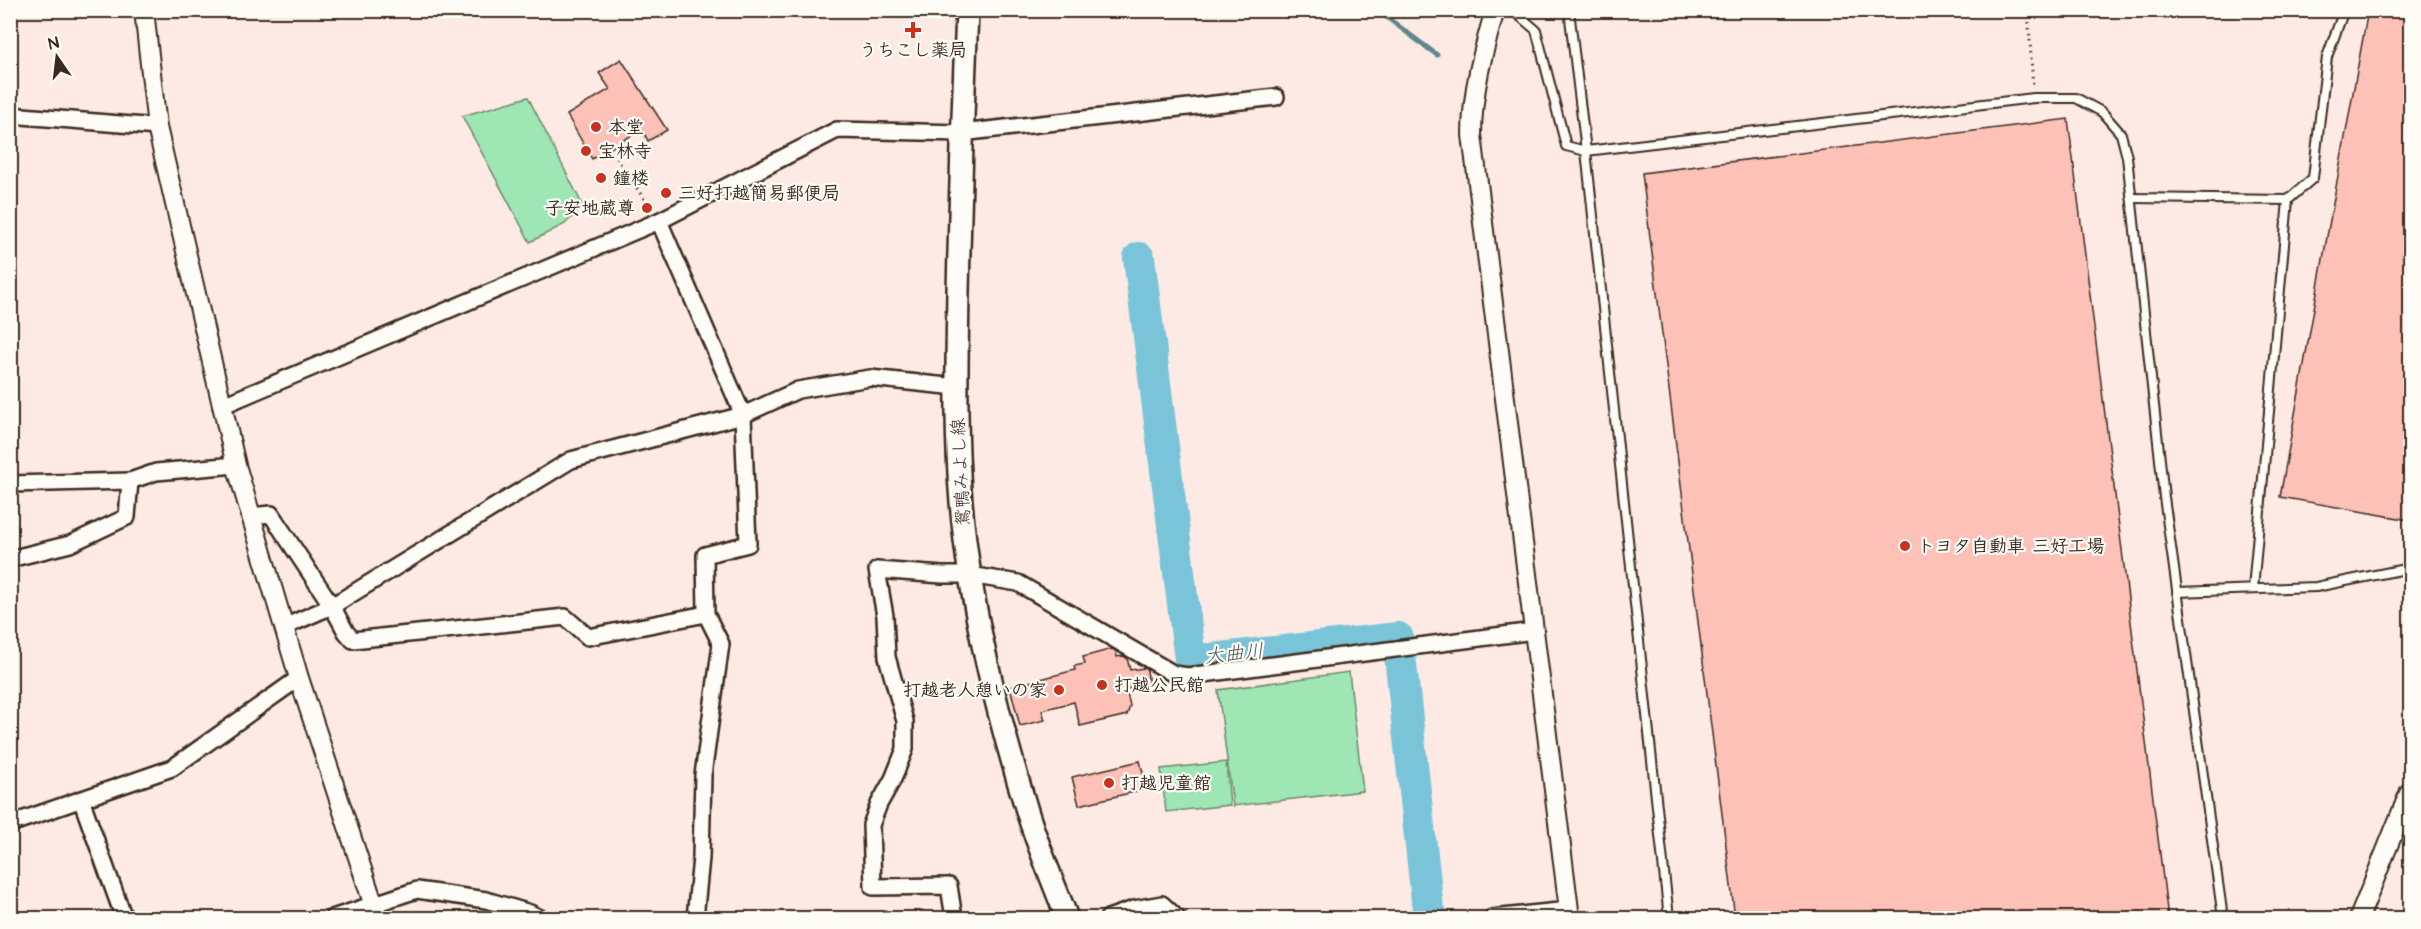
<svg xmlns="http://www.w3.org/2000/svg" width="2421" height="929" font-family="'Architects Daughter','Klee One',sans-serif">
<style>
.green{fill:#9ee6b4;stroke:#6c8869;stroke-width:1.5}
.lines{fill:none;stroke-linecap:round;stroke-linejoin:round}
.stream{stroke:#60868e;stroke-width:5}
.river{stroke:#79c4d9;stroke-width:32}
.building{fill:#fdc1b8;stroke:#3b2a1e;stroke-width:1.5}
.service-casing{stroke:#3b2a1e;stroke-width:12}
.minor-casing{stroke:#3b2a1e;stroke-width:20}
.tertiary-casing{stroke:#3b2a1e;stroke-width:22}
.secondary-casing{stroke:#3b2a1e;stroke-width:26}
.path{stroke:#3b2a1e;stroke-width:3;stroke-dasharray:1.5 4.5;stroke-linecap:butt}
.service{stroke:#fdfcf7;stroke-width:8}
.minor{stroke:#fdfcf7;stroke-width:15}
.tertiary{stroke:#fdfcf7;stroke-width:18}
.secondary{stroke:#fdfcf7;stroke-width:21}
.poi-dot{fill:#c8321e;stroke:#fdfcf7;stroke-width:2}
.labels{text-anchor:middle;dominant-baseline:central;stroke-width:4.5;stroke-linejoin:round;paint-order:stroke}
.poi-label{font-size:18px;font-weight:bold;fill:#3b2a1e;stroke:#fdfcf7;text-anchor:start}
.street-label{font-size:18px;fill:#3b2a1e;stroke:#fdfcf7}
.water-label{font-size:20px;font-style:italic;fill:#4e5856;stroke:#fdfcf7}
</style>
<rect width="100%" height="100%" fill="#fdeae4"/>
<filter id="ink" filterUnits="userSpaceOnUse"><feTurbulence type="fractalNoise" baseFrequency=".0167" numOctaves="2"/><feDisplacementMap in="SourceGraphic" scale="12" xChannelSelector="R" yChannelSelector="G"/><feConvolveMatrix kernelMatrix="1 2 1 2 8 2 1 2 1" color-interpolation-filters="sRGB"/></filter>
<g filter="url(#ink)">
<g class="green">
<polygon points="528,97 583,206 565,224 530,242 462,116"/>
<polygon points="1349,672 1363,791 1233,806 1218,690"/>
<polygon points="1226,762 1230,805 1166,812 1161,769"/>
</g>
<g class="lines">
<polyline class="stream" points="1377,10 1437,55"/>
<polyline class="river" points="1139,258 1190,659 1212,659 1398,638 1428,909 1433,918"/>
</g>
<g class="building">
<polygon points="2368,10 2410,10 2410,520 2280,497"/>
<polygon points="621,59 667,130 648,141 642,129 592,159 567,115 610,89 599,73"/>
<polygon points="2068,119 2168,918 1735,918 1642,173"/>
<polygon points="1112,649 1116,651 1117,657 1123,656 1127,658 1130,670 1144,668 1147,670 1149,686 1126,689 1130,706 1127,715 1080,726 1074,702 1042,710 1045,720 1020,726 1010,687 1075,670 1074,666 1085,664 1083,657"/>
<polygon points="1140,761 1147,789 1079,805 1072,777"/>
</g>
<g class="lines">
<g class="service-casing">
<g id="service">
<polyline points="1569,10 1586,151 1669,918"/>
<polyline points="1496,11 1515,12 1536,30 1566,146 1586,151 2034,98 2076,98 2102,112 2121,134 2127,157 2164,497 2223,918"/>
<polyline points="2132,198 2288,200 2313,178 2327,57 2344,10"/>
<polyline points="2253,589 2288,200"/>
<polyline points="2177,592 2316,587 2410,568"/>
</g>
</g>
<g class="minor-casing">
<g id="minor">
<polyline points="10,115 157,127"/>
<polyline points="659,221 743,415 748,544 705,555 706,614 721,644 703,775 701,858 695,918"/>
<polyline points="221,406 659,221 837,130 961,133 1276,97"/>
<polyline points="10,484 130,481"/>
<polyline points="250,516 271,514 332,606 346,632 353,640 565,617 588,637 706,614"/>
<polyline points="10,559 70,544 127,517 130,481 156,472 236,465"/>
<polyline points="284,627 332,606 571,460 743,415 798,390 870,378 957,387"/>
<polyline points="81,799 124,918"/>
<polyline points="10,824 172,768 299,678"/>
<polyline points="332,918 417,890 486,900 530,913 540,918"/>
<polyline points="954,918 949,886 873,887 871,825 879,804 893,779 905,749 905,721 887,657 885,616 877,570 942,575 970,575 1018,583 1174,674 1188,676 1534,631"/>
<polyline points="1108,918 1134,909 1162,904 1177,918"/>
<polyline points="1492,918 1569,910"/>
</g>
</g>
<g class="tertiary-casing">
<g id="tertiary">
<polyline points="144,10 157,127 236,465 299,678 378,918"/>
<path d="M 1495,10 C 1483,52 1472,91 1472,135 L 1570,918"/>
<polyline points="2359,918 2410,791"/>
</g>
</g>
<g class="secondary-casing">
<path id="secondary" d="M 967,10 C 963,105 960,199 958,293 C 957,362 955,433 961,502 C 970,608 997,713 1028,814 C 1039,849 1054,884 1067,918"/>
</g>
<g class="path">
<polyline points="2028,10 2033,87"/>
<polyline points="610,148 650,208"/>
<polyline points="2396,918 2410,902"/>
</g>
<use href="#service" class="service"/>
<use href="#minor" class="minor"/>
<use href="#tertiary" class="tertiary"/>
<use href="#secondary" class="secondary"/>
</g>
</g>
<g class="poi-dot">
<path d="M910 21h6v6h6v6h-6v6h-6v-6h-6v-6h6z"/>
<circle cx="596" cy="127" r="6"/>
<circle cx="586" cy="151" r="6"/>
<circle cx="601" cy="178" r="6"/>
<circle cx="666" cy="193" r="6"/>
<circle cx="647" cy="208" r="6"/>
<circle cx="1905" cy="546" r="6"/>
<circle cx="1102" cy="685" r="6"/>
<circle cx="1059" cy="690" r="6"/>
<circle cx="1109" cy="783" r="6"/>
</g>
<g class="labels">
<g class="poi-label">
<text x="913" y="50" text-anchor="middle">うちこし薬局</text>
<text x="608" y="127">本堂</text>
<text x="598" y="151">宝林寺</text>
<text x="613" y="178">鐘楼</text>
<text x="678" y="193">三好打越簡易郵便局</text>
<text x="635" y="208" text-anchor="end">子安地蔵尊</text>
<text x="1917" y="546">トヨタ自動車 三好工場</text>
<text x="1114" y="685">打越公民館</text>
<text x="1047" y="690" text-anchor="end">打越老人憩いの家</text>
<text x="1121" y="783">打越児童館</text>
</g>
<g class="street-label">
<text transform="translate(961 472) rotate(-93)">鴛鴨みよし線</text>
</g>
<g class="water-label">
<text transform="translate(1234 654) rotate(-6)">大曲川</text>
</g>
</g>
<rect width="2421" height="929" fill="none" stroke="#fdfcf7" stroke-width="36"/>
<rect x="18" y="18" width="2385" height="893" fill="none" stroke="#3b2a1e" stroke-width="2" filter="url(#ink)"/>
<g transform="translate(57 57) rotate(346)" stroke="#fdfcf7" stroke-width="4.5" paint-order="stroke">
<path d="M0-4.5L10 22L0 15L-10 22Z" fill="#3b2a1e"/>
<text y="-9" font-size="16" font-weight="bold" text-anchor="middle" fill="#3b2a1e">N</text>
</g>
</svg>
